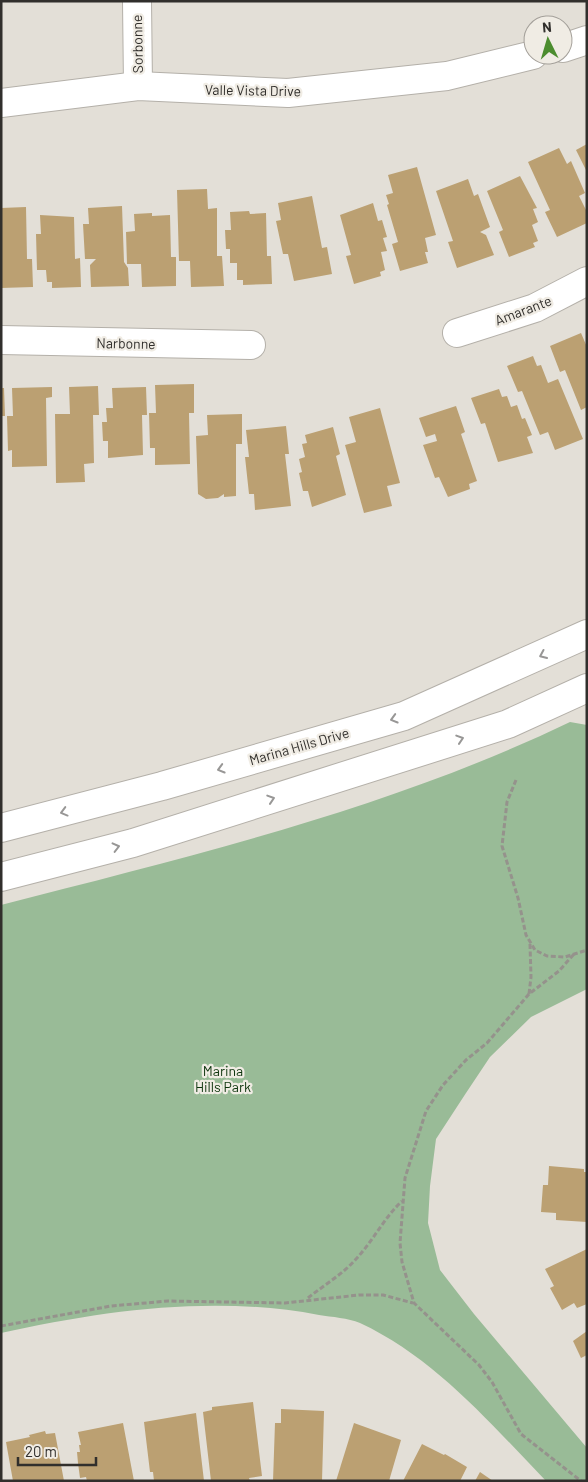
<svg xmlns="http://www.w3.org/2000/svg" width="588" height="1482" font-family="Barlow,sans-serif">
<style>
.green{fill:#99bb97}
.building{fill:#bba072}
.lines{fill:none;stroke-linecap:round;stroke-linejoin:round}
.minor-casing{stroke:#b4b0a9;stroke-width:30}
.tertiary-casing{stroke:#b4b0a9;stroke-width:30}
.path{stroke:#95928c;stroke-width:3;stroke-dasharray:5 2.5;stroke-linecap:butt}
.minor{stroke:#fff;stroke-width:28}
.tertiary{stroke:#fff;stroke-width:28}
.oneway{stroke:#989796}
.labels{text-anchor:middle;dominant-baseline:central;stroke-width:4.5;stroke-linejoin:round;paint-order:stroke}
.street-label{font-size:14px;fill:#312f2c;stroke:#f0ece4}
.park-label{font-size:14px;fill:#0c340c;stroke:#f0ece4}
</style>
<rect width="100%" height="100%" fill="#e3dfd7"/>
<path class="green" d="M 570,722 L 587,725 L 587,989 L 531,1017 L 490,1057 L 466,1093 L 436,1139 L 430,1186 L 428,1223 L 440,1270 L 474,1314 L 587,1448 L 587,1481 L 546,1481 C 490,1423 435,1358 360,1323 C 348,1318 332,1317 319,1315 C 215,1295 104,1310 1,1333 L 1,905 C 195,855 389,809 570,722 Z"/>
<g class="building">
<polygon points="587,144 587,172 576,150"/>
<polygon points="559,148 567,164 571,161 585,193 579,196 587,212 587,223 557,237 545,212 550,210 528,162"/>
<polygon points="417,167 436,235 425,238 428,252 425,252 428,263 400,271 392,244 398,242 387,205 389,204 386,195 393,193 388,175"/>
<polygon points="520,176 537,208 533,209 538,222 532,225 538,241 533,243 535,247 509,257 499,232 503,230 487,191"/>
<polygon points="468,179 474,196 478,194 490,227 480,232 486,235 494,255 457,268 448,242 453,241 436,191"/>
<polygon points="207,189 208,209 217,208 217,256 222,256 224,286 191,287 190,261 179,261 177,190"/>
<polygon points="312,196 322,248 327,247 332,274 294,281 288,254 283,254 276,221 281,220 278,203"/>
<polygon points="373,203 378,221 382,220 387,237 383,238 387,251 381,252 385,270 380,272 381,276 354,284 346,256 351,255 340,215"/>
<polygon points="122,206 124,262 128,268 129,286 91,287 90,265 96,259 85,259 83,224 89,224 88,208"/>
<polygon points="26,207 27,259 32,259 33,287 1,288 1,208"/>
<polygon points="249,211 250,214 266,213 267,256 271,256 272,284 243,285 243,280 237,280 237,263 230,263 230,249 226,249 225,230 231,230 230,212"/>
<polygon points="152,213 152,216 170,215 171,257 176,257 176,286 142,287 141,264 127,264 126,232 135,231 134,214"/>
<polygon points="40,215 74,217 75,259 80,258 81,287 52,288 52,282 47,282 46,270 37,270 36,234 41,234"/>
<polygon points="581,333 587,347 587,407 581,410 565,370 560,372 550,346"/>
<polygon points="533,356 537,366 541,365 548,383 558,379 583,439 555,450 548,432 540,435 522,391 518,392 507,366"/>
<polygon points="194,384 194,413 189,413 190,464 155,465 155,448 150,448 149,413 156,413 155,385"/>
<polygon points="98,386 99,415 93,415 94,463 84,464 85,482 56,483 55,414 70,414 69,387"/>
<polygon points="52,387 52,397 46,398 47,466 12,467 12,450 8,451 7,416 13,416 12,388"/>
<polygon points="146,387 147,415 142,415 143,455 108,458 108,441 103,441 102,422 107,422 106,408 113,408 112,388"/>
<polygon points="1,388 4,388 5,416 1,416"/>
<polygon points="499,389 502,397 507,396 511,407 517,405 522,419 525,418 532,435 527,437 533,453 498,462 485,423 481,424 471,398"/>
<polygon points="456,406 465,432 461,434 477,481 469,484 470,489 448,497 439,477 435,478 423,445 437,441 435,434 426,437 419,418"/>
<polygon points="380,408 400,483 387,486 392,506 364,513 345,445 356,442 349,417"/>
<polygon points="242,414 242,444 236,444 236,496 224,497 224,494 218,498 206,499 198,494 196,436 208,435 207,415"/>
<polygon points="286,426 289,454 285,454 291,506 255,510 254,494 249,494 245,457 249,457 246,430"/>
<polygon points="333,427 340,454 336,456 346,495 312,507 308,491 303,491 299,473 302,472 299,459 305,457 302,444 307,443 305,435"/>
<polygon points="549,1166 584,1169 584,1172 587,1172 587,1222 556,1220 556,1213 541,1212 543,1185 548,1185"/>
<polygon points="587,1249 587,1304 577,1308 574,1303 562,1310 550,1288 554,1286 545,1269"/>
<polygon points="587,1331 587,1355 581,1358 573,1341"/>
<polygon points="253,1402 262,1476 249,1478 250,1481 211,1481 203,1412 212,1410 212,1407"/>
<polygon points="281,1409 324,1411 322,1481 273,1481 275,1423 281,1423"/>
<polygon points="196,1413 204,1481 154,1481 153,1472 150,1472 144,1422"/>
<polygon points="123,1423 134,1481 87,1481 86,1477 80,1478 78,1463 77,1452 80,1452 79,1445 81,1445 78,1432"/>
<polygon points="354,1423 401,1440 389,1481 336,1481"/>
<polygon points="45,1431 46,1434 55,1433 64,1481 13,1481 6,1442 30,1437 29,1435"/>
<polygon points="422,1444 444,1455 445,1454 467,1467 460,1481 403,1481"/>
<polygon points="480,1472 493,1481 475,1481"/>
</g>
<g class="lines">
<g class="minor-casing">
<g id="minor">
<polyline points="137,1 138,86"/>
<polyline points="457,333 535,308 587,281"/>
<polyline points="1,340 251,345"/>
</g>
</g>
<g class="tertiary-casing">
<g id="tertiary">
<polyline points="563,48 587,40"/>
<polyline points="1,103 138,86 288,93 447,76 533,55"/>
<polyline points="1,828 162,786 404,716 587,634"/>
<polyline points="1,877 133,843 508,724 587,688"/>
</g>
</g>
<g class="path">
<polyline points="516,780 507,802 502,846 518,898 526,935 535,950 547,956 565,957 587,950"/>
<polyline points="530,944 531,977 529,994 559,971 574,954"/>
<polyline points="529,994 487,1043 466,1060 443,1085 426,1111 405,1178 400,1243 402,1262 414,1303 479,1365 492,1382 521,1434 581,1481"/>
<path d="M 308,1298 C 324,1285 343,1274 356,1259 C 373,1241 384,1218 402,1201"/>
<polyline points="1,1326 111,1306 168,1301 285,1303 359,1295 383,1295 413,1303"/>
</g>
<use href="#minor" class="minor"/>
<use href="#tertiary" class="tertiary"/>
</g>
<defs><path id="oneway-chevron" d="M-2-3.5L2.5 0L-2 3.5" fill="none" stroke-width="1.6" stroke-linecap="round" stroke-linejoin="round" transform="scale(1.25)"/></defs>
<g class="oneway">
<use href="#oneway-chevron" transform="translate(543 655) rotate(156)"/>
<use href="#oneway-chevron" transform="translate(394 719) rotate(164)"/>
<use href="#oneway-chevron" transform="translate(460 739) rotate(-18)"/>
<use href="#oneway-chevron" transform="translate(221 769) rotate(164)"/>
<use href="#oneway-chevron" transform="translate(271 799) rotate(-18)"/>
<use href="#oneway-chevron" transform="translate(64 812) rotate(165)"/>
<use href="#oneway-chevron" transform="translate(116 847) rotate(-14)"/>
</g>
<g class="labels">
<g class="street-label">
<text transform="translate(137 44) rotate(-91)">Sorbonne</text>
<text transform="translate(253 90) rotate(1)">Valle Vista Drive</text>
<text transform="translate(523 310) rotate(-21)">Amarante</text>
<text transform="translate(126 343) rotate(1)">Narbonne</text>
<text transform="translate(299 746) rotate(-16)">Marina Hills Drive</text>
</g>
<g class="park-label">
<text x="223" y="1070">Marina<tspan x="223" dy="16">Hills Park</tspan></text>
</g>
</g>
<rect width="588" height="1482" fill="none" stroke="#312f2c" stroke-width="5"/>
<g transform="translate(548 40) rotate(355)"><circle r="24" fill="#f0ece4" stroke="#a4a09a"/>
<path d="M0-4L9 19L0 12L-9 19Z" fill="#4c8d2f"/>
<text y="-8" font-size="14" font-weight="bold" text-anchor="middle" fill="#312f2c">N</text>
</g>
<path d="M18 1457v8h78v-8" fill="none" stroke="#312f2c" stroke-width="2.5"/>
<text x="25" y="1457" font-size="15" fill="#312f2c" stroke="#f0ece4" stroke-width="4" paint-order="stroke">20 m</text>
</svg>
